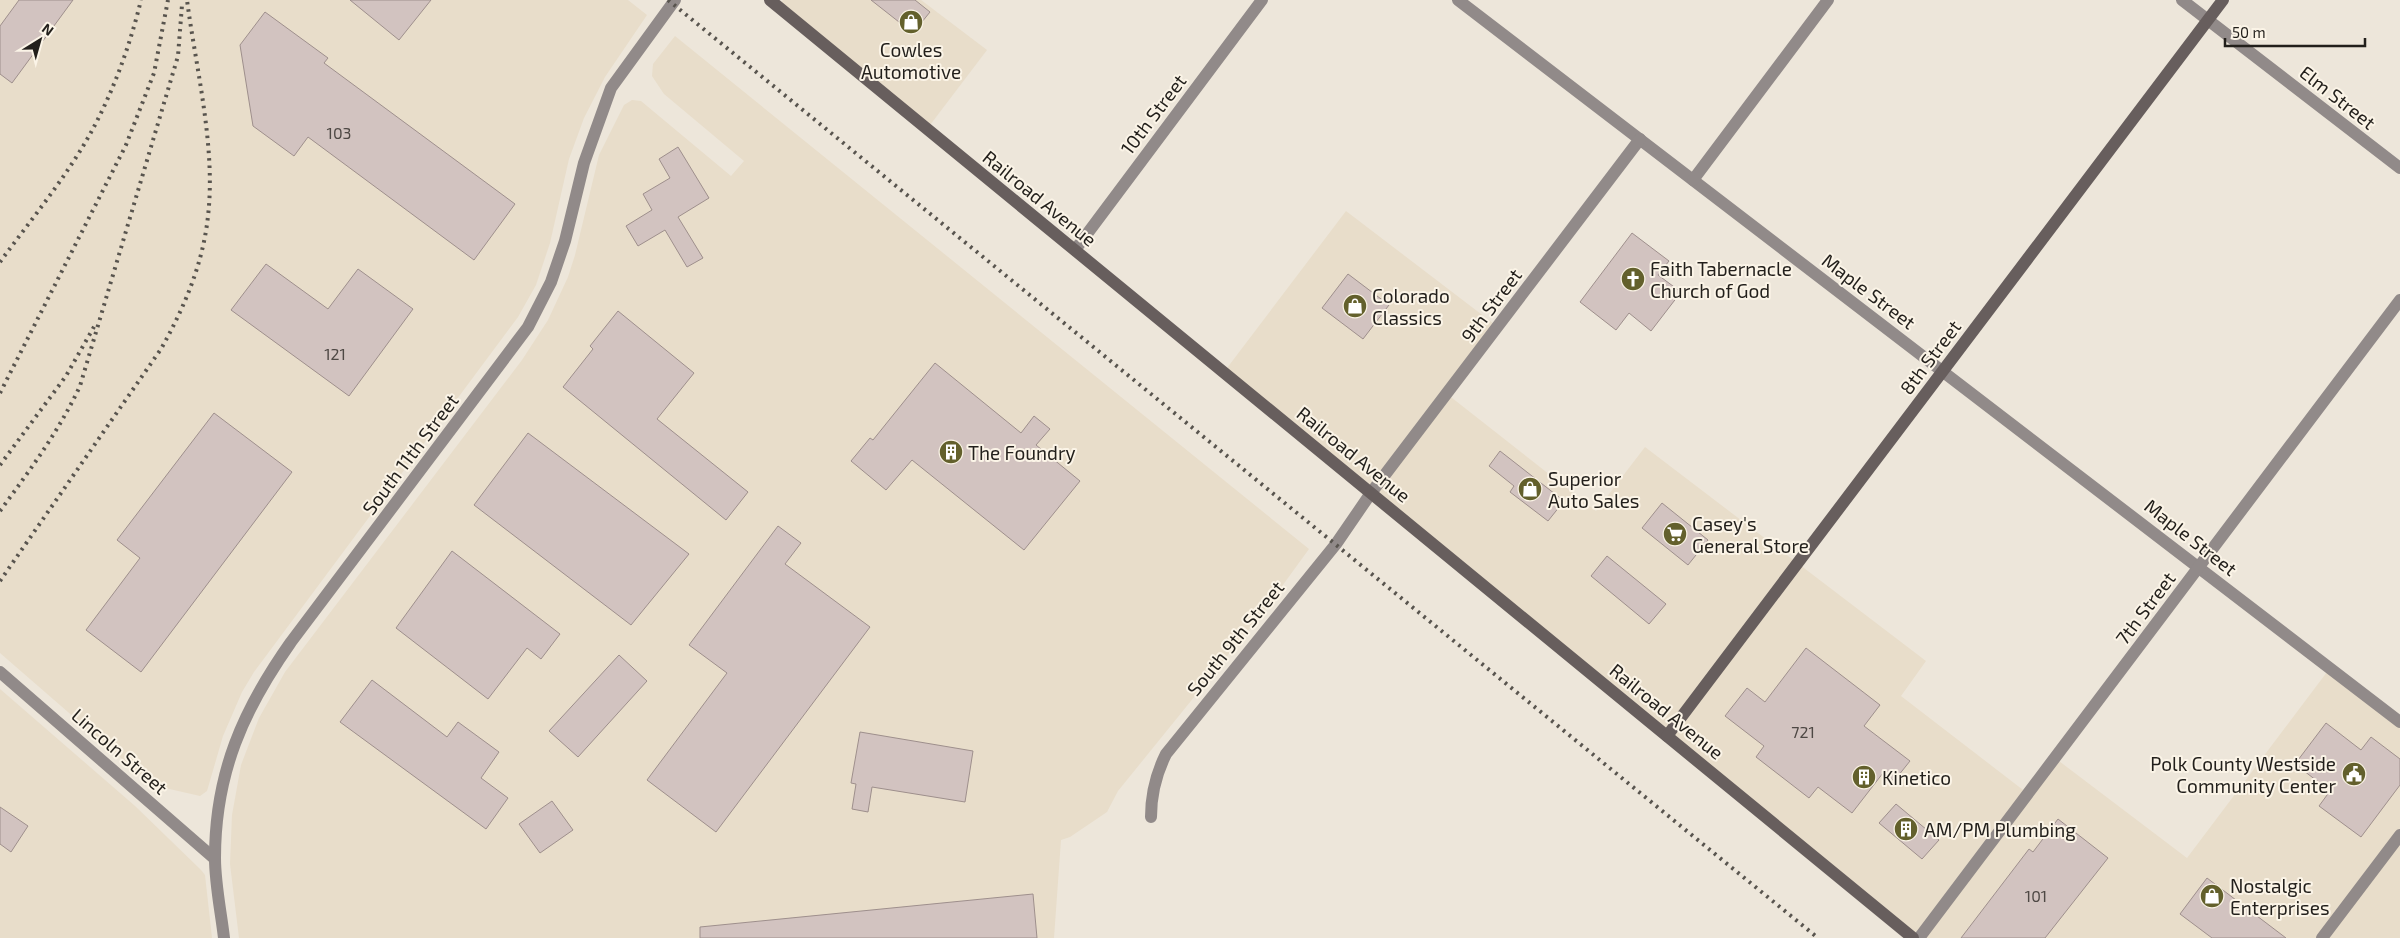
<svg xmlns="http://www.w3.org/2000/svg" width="2400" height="938" font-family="'Exo 2',sans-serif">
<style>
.built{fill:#e8ddca}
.building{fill:#d2c3c0;stroke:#9e8f8c}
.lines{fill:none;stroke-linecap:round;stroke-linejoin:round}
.street{stroke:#918a89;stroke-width:12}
.secondary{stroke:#675e5d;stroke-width:12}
.rail{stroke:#58544e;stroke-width:4;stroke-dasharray:2.5 5;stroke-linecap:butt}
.labels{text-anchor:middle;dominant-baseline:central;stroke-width:4;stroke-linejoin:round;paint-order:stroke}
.number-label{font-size:16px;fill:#4e4844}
.poi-label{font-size:19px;fill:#221f1b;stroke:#fbf4e7;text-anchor:start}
.street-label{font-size:19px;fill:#221f1b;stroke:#fbf4e7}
</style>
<rect width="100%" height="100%" fill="#ede6da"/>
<g class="built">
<polygon points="0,0 628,0 647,15 605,77 584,118 569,159 550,243 536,285 518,317 254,672 242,692 223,736 207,791 200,796 152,785 0,653"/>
<polygon points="783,0 921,0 987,50 927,129 778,6"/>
<polygon points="675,36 1309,549 1267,607 1118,791 1107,812 1070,837 1061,840 1054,938 239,938 230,864 232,815 241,765 259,718 285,672 522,360 548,320 568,277 575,255 599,155 624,105 632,100 641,101 731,176 744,161 664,94 652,76 653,64"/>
<polygon points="1346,211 1498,327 1447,394 1596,511 1645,447 1926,661 1901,696 2027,793 2055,758 2187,858 2330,668 2400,722 2400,938 1913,938 1224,372"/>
<polygon points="0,689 135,806 201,870 205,875 212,938 0,938"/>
</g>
<g class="building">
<polygon points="19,0 73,0 12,83 0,74 0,26"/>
<polygon points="350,0 431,0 399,40"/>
<polygon points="871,0 915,0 930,12 913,33"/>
<polygon points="265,12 328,58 324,63 515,204 474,260 308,137 294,156 253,126 240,45"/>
<polygon points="678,147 709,198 678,217 703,258 687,267 665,230 638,246 626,226 652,210 643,194 670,178 659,159"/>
<polygon points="1632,233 1669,261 1658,275 1681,292 1651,331 1629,313 1616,330 1580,302"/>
<polygon points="266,264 328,309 358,269 413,309 349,396 231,310"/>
<polygon points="1348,274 1389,305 1363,339 1322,308"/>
<polygon points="618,311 694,373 657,419 748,492 726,520 563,387 593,349 590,346"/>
<polygon points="935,363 1021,433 1034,416 1050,429 1036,445 1080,481 1024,550 912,460 886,490 851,461 870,438 873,440"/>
<polygon points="214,413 292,472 141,672 86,630 140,558 117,540"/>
<polygon points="528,433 689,554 631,625 474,505"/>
<polygon points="1500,451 1564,501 1548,521 1510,492 1514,486 1489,466"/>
<polygon points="1662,503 1708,540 1688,565 1642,528"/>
<polygon points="778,526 801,543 785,564 870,627 716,832 647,780 727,673 689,645"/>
<polygon points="452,551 560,634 541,659 527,648 488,699 396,628"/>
<polygon points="1607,556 1666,604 1649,624 1591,576"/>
<polygon points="1806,648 1880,705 1864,726 1910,761 1894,781 1883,773 1852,813 1818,787 1809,798 1756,757 1764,746 1725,716 1747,688 1765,702"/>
<polygon points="619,655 647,681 578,757 549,731"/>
<polygon points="372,680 447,737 458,722 499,752 481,778 508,798 486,829 340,722"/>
<polygon points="2326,723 2361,750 2371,737 2400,759 2400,785 2361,837 2319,806 2330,791 2295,764"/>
<polygon points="860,732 973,751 965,802 872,787 868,812 852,809 856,784 851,783"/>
<polygon points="552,801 573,830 540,853 519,824"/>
<polygon points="1896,804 1939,840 1922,859 1879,823"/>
<polygon points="0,807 28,826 11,852 0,844"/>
<polygon points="2058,819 2108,858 2045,938 1961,938 2029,849 2033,852"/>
<polygon points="2207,878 2286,938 2212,938 2180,914"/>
<polygon points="1033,894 1037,938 700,938 700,927"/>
</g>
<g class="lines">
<g class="street">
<polyline points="1458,0 2400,722"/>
<polyline points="2182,0 2400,168"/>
<polyline points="1693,180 1828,0"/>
<polyline points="1075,250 1262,0"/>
<polyline points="0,672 215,859"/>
<path d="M 1151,817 C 1151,793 1156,774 1166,754 L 1336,544 L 1371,493 L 1640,139"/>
<path d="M 224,938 C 221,912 215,884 215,858 C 215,773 243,710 291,642 L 528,327 L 551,282 L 565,241 L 584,163 L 611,88 L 675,0"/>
<polyline points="1919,938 2400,300"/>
<polyline points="2322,938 2400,835"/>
</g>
<g class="secondary">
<polyline points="770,0 1913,938"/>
<polyline points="1667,736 2223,0"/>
</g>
<g class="rail">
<polyline points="668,0 1818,938"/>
<path d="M 0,262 C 30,221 64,180 89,136 C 112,95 130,46 141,0"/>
<polyline points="0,393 126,145 154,73 168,0"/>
<polyline points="0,465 66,376 95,325"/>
<path d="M 0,511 C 30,470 59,431 80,386 L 178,56 L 182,5"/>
<path d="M 0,581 L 161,349 C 184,308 203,264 208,216 C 216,147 196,69 187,0"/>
</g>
</g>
<defs>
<g id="shop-disc" transform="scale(1.25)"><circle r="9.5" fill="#63602c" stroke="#fbf4e7"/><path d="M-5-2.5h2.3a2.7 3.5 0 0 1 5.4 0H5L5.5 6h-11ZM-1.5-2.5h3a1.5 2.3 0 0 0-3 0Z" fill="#fff"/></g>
<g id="church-disc" transform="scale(1.25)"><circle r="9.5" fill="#63602c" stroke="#fbf4e7"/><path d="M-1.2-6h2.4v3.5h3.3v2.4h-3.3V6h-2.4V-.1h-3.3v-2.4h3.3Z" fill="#fff"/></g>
<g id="building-disc" transform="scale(1.25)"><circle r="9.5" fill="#63602c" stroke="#fbf4e7"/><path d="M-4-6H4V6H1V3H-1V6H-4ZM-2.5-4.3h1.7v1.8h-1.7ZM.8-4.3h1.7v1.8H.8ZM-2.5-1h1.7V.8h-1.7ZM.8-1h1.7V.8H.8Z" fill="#fff"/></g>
<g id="supermarket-disc" transform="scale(1.25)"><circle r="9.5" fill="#63602c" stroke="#fbf4e7"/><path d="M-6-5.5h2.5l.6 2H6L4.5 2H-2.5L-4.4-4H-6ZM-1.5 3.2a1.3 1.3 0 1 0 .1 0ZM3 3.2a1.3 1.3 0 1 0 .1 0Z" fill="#fff"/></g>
<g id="civic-disc" transform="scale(1.25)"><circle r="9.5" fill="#63602c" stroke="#fbf4e7"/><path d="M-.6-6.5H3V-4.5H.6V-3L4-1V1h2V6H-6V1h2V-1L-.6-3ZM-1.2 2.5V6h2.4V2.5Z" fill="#fff"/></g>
</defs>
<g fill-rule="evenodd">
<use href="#shop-disc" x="911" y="22"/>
<use href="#church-disc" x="1633" y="279"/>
<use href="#shop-disc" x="1355" y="306"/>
<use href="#building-disc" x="951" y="452"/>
<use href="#shop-disc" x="1530" y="489"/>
<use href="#supermarket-disc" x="1675" y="534"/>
<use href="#civic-disc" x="2354" y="774"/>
<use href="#building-disc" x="1864" y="777"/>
<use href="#building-disc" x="1906" y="829"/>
<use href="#shop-disc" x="2212" y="896"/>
</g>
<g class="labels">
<g class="number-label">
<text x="339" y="132">103</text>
<text x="335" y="353">121</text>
<text x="1803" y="731">721</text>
<text x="2036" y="895">101</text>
</g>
<g class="poi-label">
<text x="911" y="49" text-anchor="middle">Cowles<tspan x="911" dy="22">Automotive</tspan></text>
<text x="1650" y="268">Faith Tabernacle<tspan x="1650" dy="22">Church of God</tspan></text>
<text x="1372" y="295">Colorado<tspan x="1372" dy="22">Classics</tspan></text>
<text x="968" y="452">The Foundry</text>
<text x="1548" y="478">Superior<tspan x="1548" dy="22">Auto Sales</tspan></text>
<text x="1692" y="523">Casey's<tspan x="1692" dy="22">General Store</tspan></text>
<text x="2336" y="763" text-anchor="end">Polk County Westside<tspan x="2336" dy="22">Community Center</tspan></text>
<text x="1882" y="777">Kinetico</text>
<text x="1924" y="829">AM/PM Plumbing</text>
<text x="2230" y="885">Nostalgic<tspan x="2230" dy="22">Enterprises</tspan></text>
</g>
<g class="street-label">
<text transform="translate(2338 97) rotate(38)">Elm Street</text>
<text transform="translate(1153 114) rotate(-53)">10th Street</text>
<text transform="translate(1040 198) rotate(39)">Railroad Avenue</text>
<text transform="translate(1869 291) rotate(37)">Maple Street</text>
<text transform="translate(1491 305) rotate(-53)">9th Street</text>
<text transform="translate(1930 357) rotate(-53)">8th Street</text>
<text transform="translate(410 454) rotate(-53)">South 11th Street</text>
<text transform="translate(1354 454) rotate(39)">Railroad Avenue</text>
<text transform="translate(2191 537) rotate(38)">Maple Street</text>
<text transform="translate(2145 608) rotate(-53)">7th Street</text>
<text transform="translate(1235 638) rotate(-51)">South 9th Street</text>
<text transform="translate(1667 711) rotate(39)">Railroad Avenue</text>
<text transform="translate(120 751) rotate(41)">Lincoln Street</text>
</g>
</g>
<g transform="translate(40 40) rotate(37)" stroke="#fbf4e7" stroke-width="4" paint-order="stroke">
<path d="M0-4L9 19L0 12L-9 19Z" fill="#221f1b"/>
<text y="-8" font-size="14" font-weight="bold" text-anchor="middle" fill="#221f1b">N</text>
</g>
<path d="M2225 38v8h140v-8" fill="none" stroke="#221f1b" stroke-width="2.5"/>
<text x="2232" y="38" font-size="15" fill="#221f1b" stroke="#fbf4e7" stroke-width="4" paint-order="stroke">50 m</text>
</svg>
